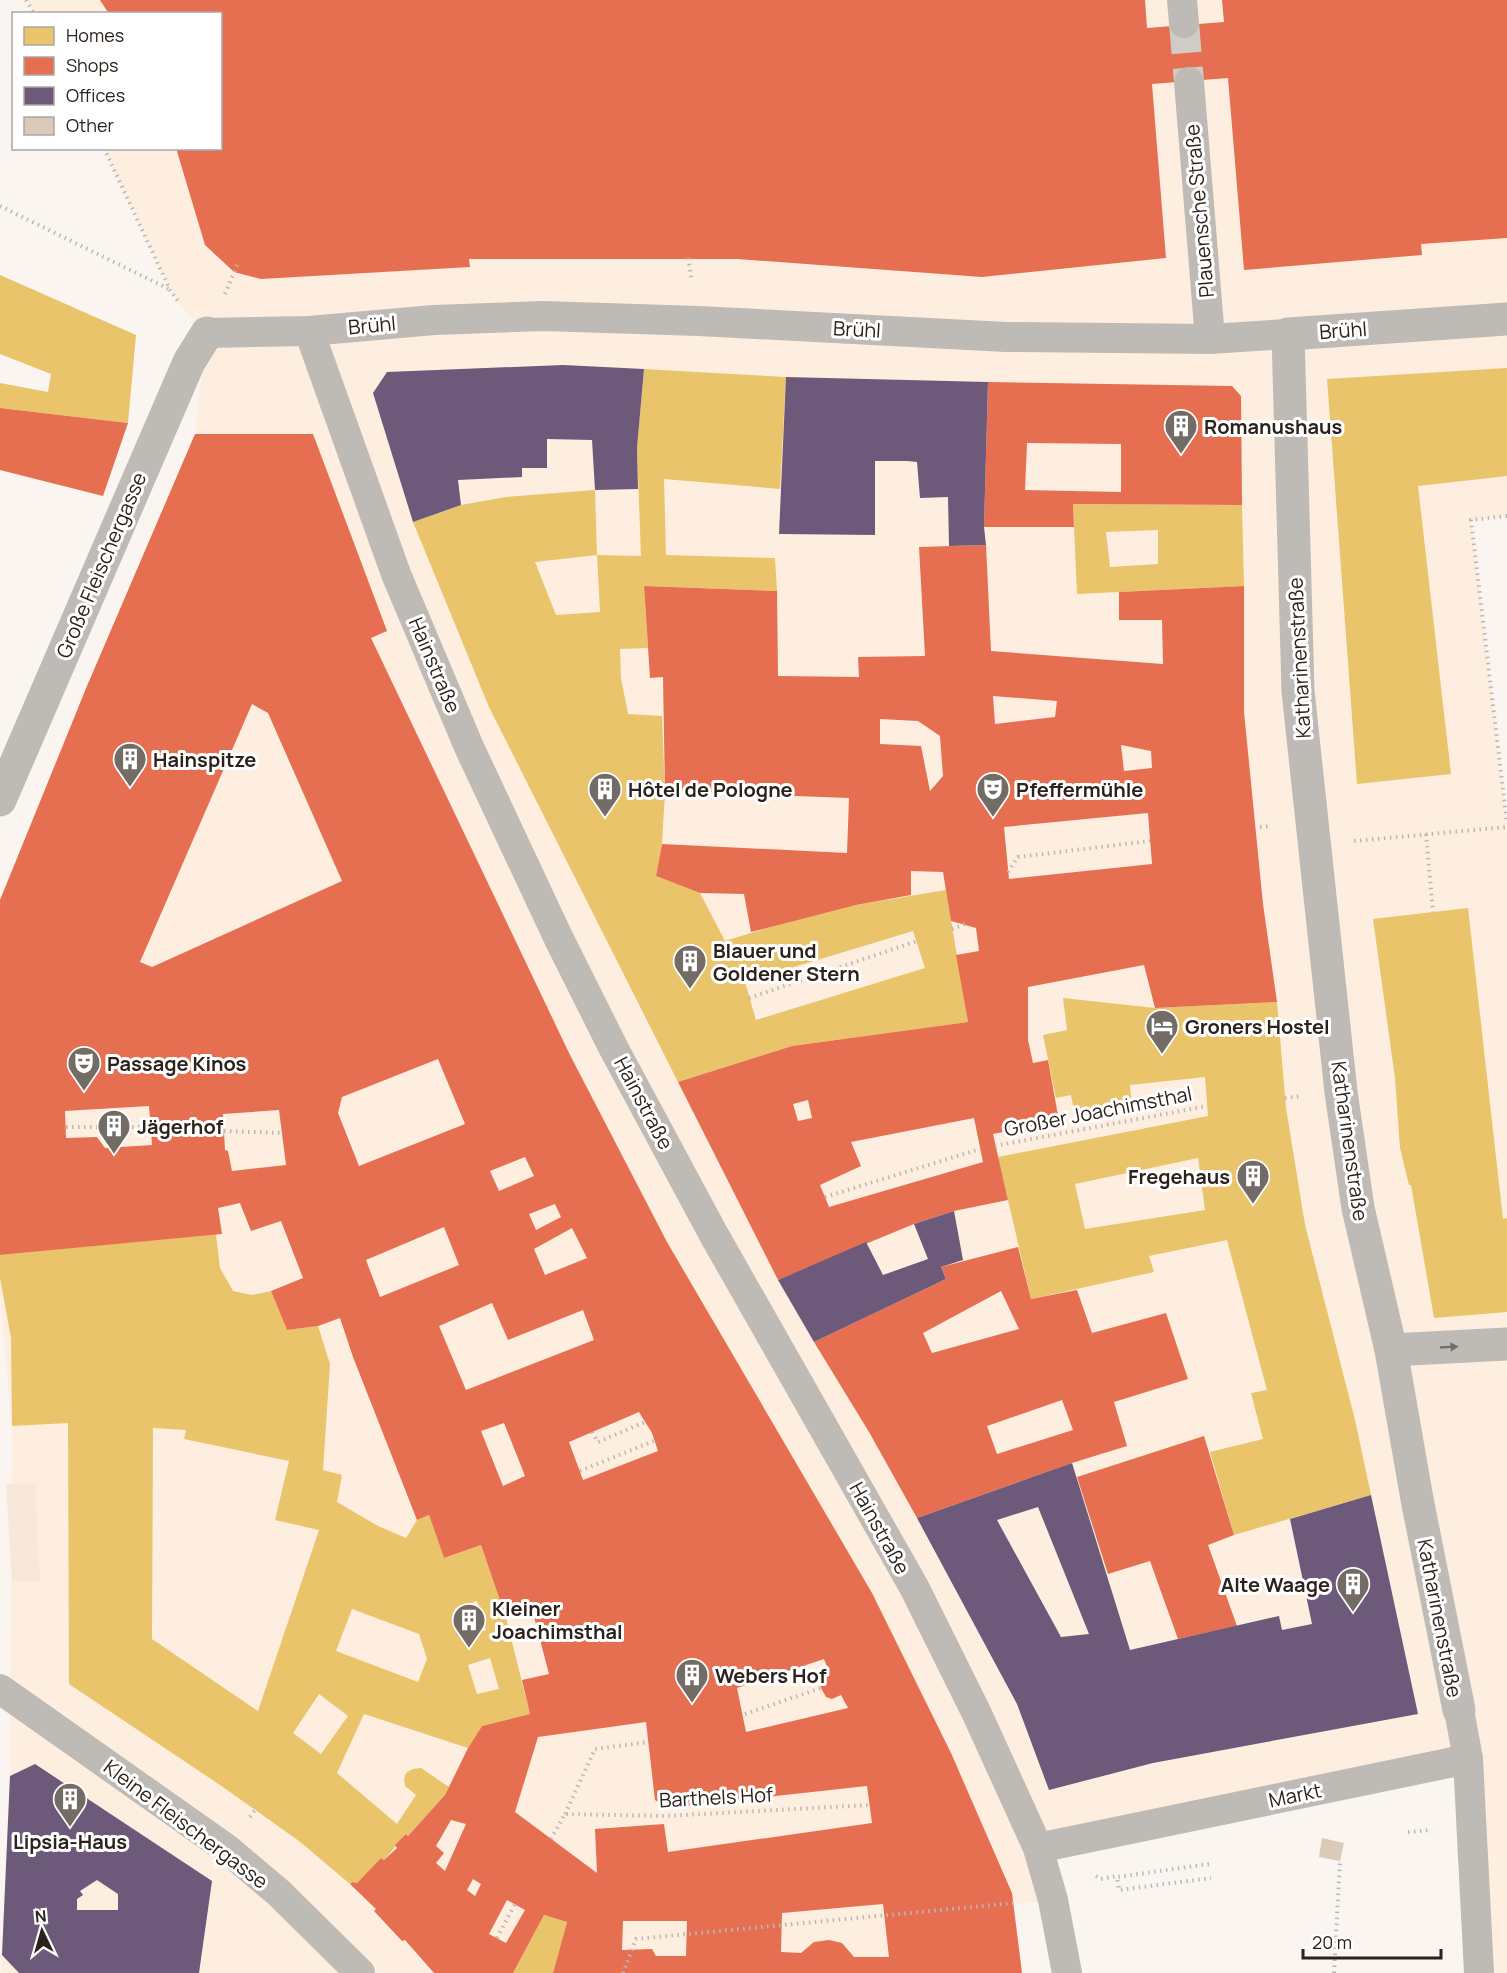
<svg xmlns="http://www.w3.org/2000/svg" width="1507" height="1973" font-family="Manrope,sans-serif">
<style>
.built{fill:#fdeee0}
.green{fill:#f8e8d9}
.homes{fill:#e9c46a;fill-rule:evenodd}
.shops{fill:#e76f51;fill-rule:evenodd}
.offices{fill:#6d597a;fill-rule:evenodd}
.building{fill:#dbcab8}
.lines{fill:none;stroke-linecap:round;stroke-linejoin:round}
.pedestrian-tunnel{stroke:#d1cbc5;stroke-width:30;stroke-dasharray:30 15;stroke-linecap:butt}
.path{stroke:#bbb8b4;stroke-width:4;stroke-dasharray:1.5 4.5;stroke-linecap:butt}
.pedestrian{stroke:#bebab6;stroke-width:30}
.minor{stroke:#bebab6;stroke-width:33}
.oneway{fill:#746e68}
.labels{text-anchor:middle;dominant-baseline:central;stroke-width:6;stroke-linejoin:round;paint-order:stroke}
.street-label{font-size:20px;fill:#2b221b;stroke:#fff}
.poi-label{font-size:20px;font-weight:bold;fill:#2b221b;stroke:#fff;text-anchor:start}
</style>
<rect width="100%" height="100%" fill="#faf5f0"/>
<polygon class="built" points="26,0 1507,0 1507,516 1471,520 1507,823 1507,1973 1480,1973 1468,1760 1038,1848 1053,1900 1013,1904 1022,1973 1,1973 10,1776 12,1426 0,1301 0,900 195,434 207,333 184,309 170,290 104,149 220,148 220,14 34,13"/>
<polygon class="green" points="35,1483 40,1581 12,1582 6,1484"/>
<g class="homes">
<polygon points="0,275 136,335 128,423 0,408 0,383 48,392 51,374 0,354"/>
<polygon points="1507,368 1507,476 1418,486 1451,774 1357,784 1327,379"/>
<path d="M 644,369 L 786,377 L 780,489 L 664,479 L 666,555 L 775,558 L 777,591 L 644,586 L 648,648 L 620,649 L 621,678 L 628,714 L 662,716 L 665,791 L 662,844 L 656,876 L 700,893 L 725,941 L 780,924 L 856,905 L 946,890 L 968,1022 L 792,1046 L 678,1082 L 489,707 L 413,522 L 461,505 L 506,497 L 595,490 L 597,555 L 535,562 L 556,615 L 600,612 L 597,555 L 641,556 L 637,448 ZM 913,931 L 925,968 L 756,1020 L 745,982 Z"/>
<path d="M 1073,504 L 1242,505 L 1244,586 L 1077,594 ZM 1158,530 L 1158,564 L 1110,567 L 1106,532 Z"/>
<polygon points="1468,908 1503,1219 1507,1218 1507,1312 1434,1318 1411,1185 1409,1185 1400,1148 1395,1078 1373,919"/>
<path d="M 1063,998 L 1155,1008 L 1277,1002 L 1286,1108 L 1305,1225 L 1355,1420 L 1371,1495 L 1234,1535 L 1210,1452 L 1263,1439 L 1251,1393 L 1267,1390 L 1227,1240 L 1149,1256 L 1154,1272 L 1031,1299 L 998,1157 L 1208,1116 L 1205,1077 L 1130,1085 L 1132,1107 L 1075,1116 L 1071,1095 L 1056,1098 L 1043,1035 L 1067,1030 ZM 1198,1158 L 1205,1210 L 1085,1229 L 1075,1184 Z"/>
<path d="M 216,1234 L 220,1268 L 233,1291 L 252,1295 L 271,1291 L 287,1330 L 318,1326 L 330,1364 L 323,1470 L 342,1475 L 337,1502 L 378,1526 L 406,1538 L 417,1520 L 429,1515 L 444,1558 L 481,1545 L 506,1618 L 530,1714 L 482,1726 L 468,1748 L 364,1714 L 337,1773 L 397,1824 L 416,1795 L 405,1786 L 404,1778 L 407,1772 L 413,1769 L 421,1768 L 449,1787 L 445,1795 L 408,1836 L 406,1834 L 384,1860 L 381,1858 L 357,1883 L 353,1882 L 350,1884 L 299,1841 L 220,1785 L 69,1684 L 68,1423 L 12,1426 L 11,1338 L 0,1278 L 0,1255 ZM 153,1428 L 186,1430 L 184,1439 L 289,1461 L 275,1520 L 319,1530 L 258,1711 L 152,1639 ZM 477,1601 L 486,1630 L 464,1638 L 455,1608 ZM 352,1609 L 419,1634 L 427,1659 L 418,1682 L 336,1651 ZM 490,1658 L 499,1689 L 477,1694 L 468,1665 ZM 319,1694 L 348,1716 L 321,1754 L 293,1733 Z"/>
<polygon points="544,1915 567,1922 553,1973 513,1973"/>
</g>
<g class="shops">
<polygon points="100,0 1145,0 1147,28 1224,22 1222,0 1507,0 1507,238 1421,244 1422,255 1244,270 1228,78 1152,84 1166,258 982,277 737,259 469,259 470,267 261,279 234,272 205,245 176,148 220,148 220,14 109,14"/>
<path d="M 988,382 L 1232,386 L 1241,396 L 1242,505 L 1073,504 L 1074,527 L 984,527 ZM 1027,443 L 1121,444 L 1121,492 L 1025,490 Z"/>
<polygon points="0,408 128,423 103,496 0,470"/>
<path d="M 195,434 L 313,434 L 387,631 L 371,638 L 570,1055 L 667,1242 L 872,1593 L 951,1753 L 1012,1893 L 1022,1973 L 553,1973 L 567,1922 L 544,1915 L 513,1973 L 434,1973 L 405,1940 L 402,1941 L 374,1911 L 376,1909 L 350,1884 L 353,1882 L 357,1883 L 381,1858 L 384,1860 L 397,1848 L 395,1845 L 406,1834 L 408,1836 L 445,1795 L 468,1748 L 482,1726 L 530,1714 L 522,1680 L 549,1674 L 532,1609 L 506,1618 L 481,1545 L 444,1558 L 429,1515 L 417,1520 L 353,1357 L 340,1318 L 318,1326 L 287,1330 L 271,1291 L 303,1278 L 281,1221 L 251,1231 L 240,1203 L 218,1208 L 222,1234 L 0,1255 L 0,900 L 87,686 ZM 252,704 L 268,713 L 342,881 L 152,967 L 140,962 ZM 438,1059 L 465,1124 L 359,1166 L 338,1113 L 342,1097 ZM 149,1106 L 152,1145 L 105,1148 L 97,1137 L 66,1138 L 65,1111 ZM 279,1110 L 286,1165 L 232,1171 L 228,1151 L 225,1150 L 223,1114 ZM 525,1157 L 534,1176 L 499,1191 L 490,1171 ZM 555,1204 L 561,1217 L 536,1230 L 529,1214 ZM 444,1227 L 459,1265 L 380,1297 L 366,1260 ZM 572,1228 L 587,1258 L 545,1275 L 534,1249 ZM 492,1303 L 508,1340 L 583,1310 L 594,1340 L 466,1390 L 439,1326 ZM 639,1412 L 652,1433 L 658,1451 L 583,1480 L 569,1442 ZM 504,1423 L 525,1476 L 503,1486 L 481,1431 ZM 824,1659 L 829,1671 L 821,1676 L 819,1681 L 821,1688 L 826,1697 L 832,1699 L 841,1695 L 848,1708 L 746,1732 L 737,1688 ZM 646,1722 L 655,1800 L 667,1808 L 867,1786 L 872,1823 L 668,1852 L 664,1824 L 595,1829 L 597,1873 L 515,1812 L 538,1737 ZM 451,1820 L 466,1824 L 445,1871 L 436,1863 L 444,1853 L 436,1846 ZM 473,1879 L 481,1884 L 475,1896 L 467,1890 ZM 507,1900 L 525,1910 L 506,1943 L 489,1934 ZM 883,1904 L 889,1957 L 854,1957 L 842,1943 L 829,1940 L 814,1942 L 801,1953 L 781,1952 L 782,1913 ZM 623,1921 L 687,1921 L 686,1956 L 656,1956 L 652,1949 L 622,1950 Z"/>
<path d="M 986,545 L 991,651 L 1163,664 L 1162,620 L 1119,620 L 1119,592 L 1244,586 L 1244,712 L 1263,904 L 1277,1002 L 1155,1008 L 1144,965 L 1028,987 L 1028,1040 L 1033,1063 L 1048,1060 L 1059,1121 L 993,1134 L 1008,1200 L 954,1211 L 914,1224 L 778,1280 L 678,1082 L 792,1046 L 968,1022 L 956,955 L 979,951 L 976,928 L 951,921 L 943,872 L 911,871 L 911,895 L 856,905 L 751,932 L 744,894 L 700,893 L 656,876 L 662,844 L 847,853 L 849,798 L 665,791 L 663,677 L 650,678 L 644,586 L 777,591 L 778,676 L 859,677 L 858,657 L 925,656 L 919,547 ZM 993,696 L 1057,701 L 1055,717 L 995,724 ZM 880,719 L 918,721 L 940,736 L 943,776 L 930,791 L 921,746 L 880,744 ZM 1121,745 L 1151,751 L 1152,768 L 1124,771 ZM 1148,813 L 1152,864 L 1009,879 L 1004,827 ZM 808,1100 L 812,1118 L 798,1121 L 793,1104 ZM 974,1118 L 983,1162 L 829,1207 L 820,1185 L 861,1166 L 851,1142 Z"/>
<path d="M 1018,1247 L 1031,1299 L 1077,1290 L 1092,1333 L 1166,1313 L 1188,1379 L 1114,1402 L 1127,1446 L 1072,1463 L 917,1518 L 869,1432 L 814,1342 L 946,1279 L 941,1267 ZM 1001,1291 L 1019,1329 L 932,1353 L 923,1333 ZM 1062,1400 L 1073,1430 L 997,1454 L 987,1426 Z"/>
<polygon points="1204,1436 1234,1535 1208,1545 1237,1626 1178,1639 1150,1561 1108,1574 1077,1477"/>
</g>
<g class="offices">
<polygon points="563,365 644,369 637,448 638,489 595,490 592,440 547,439 547,468 522,468 522,477 458,480 461,505 413,522 373,393 387,372"/>
<polygon points="786,377 988,382 984,527 986,545 949,546 948,497 920,498 917,462 907,461 875,461 875,535 779,534"/>
<polygon points="954,1211 963,1260 941,1267 946,1279 814,1342 778,1280 866,1242 883,1275 928,1259 914,1224"/>
<path d="M 1072,1463 L 1130,1650 L 1279,1616 L 1282,1630 L 1312,1624 L 1290,1519 L 1371,1495 L 1418,1714 L 1153,1763 L 1049,1790 L 1017,1704 L 917,1518 ZM 1038,1507 L 1089,1634 L 1061,1637 L 997,1520 Z"/>
<path d="M 35,1764 L 212,1881 L 199,1973 L 19,1973 L 2,1955 L 10,1776 ZM 97,1880 L 118,1894 L 118,1910 L 77,1910 L 77,1899 L 83,1895 L 80,1891 Z"/>
</g>
<polygon class="building" points="1322,1838 1344,1843 1340,1861 1319,1857"/>
<g class="lines">
<polyline class="pedestrian-tunnel" points="1184,23 1189,82"/>
<g class="path">
<polyline points="26,0 34,14"/>
<polyline points="104,148 170,290 180,304"/>
<polyline points="0,206 169,289"/>
<polyline points="688,258 692,281"/>
<polyline points="225,294 237,265"/>
<polyline points="1507,516 1471,520 1507,823"/>
<polyline points="1260,827 1271,826"/>
<polyline points="1426,834 1433,912"/>
<polyline points="1354,841 1507,827"/>
<polyline points="1008,872 1018,857 1150,841"/>
<polyline points="952,929 965,924"/>
<polyline points="749,998 917,941"/>
<polyline points="1285,1098 1302,1096"/>
<polyline points="66,1127 151,1127"/>
<polyline points="224,1131 282,1133"/>
<polyline points="995,1146 1207,1106"/>
<polyline points="825,1197 980,1149"/>
<polyline points="592,1432 598,1442 645,1422"/>
<polyline points="580,1471 654,1441"/>
<polyline points="456,1635 478,1629"/>
<polyline points="745,1714 821,1688"/>
<polyline points="565,1814 595,1749 648,1742"/>
<polyline points="250,1817 255,1810"/>
<polyline points="1408,1832 1432,1830"/>
<polyline points="551,1839 565,1814 665,1816 869,1805"/>
<polyline points="1209,1864 1117,1877 1119,1890 1211,1878"/>
<polyline points="1096,1876 1101,1879 1117,1876"/>
<polyline points="497,1938 515,1904"/>
<polyline points="623,1973 636,1939 1014,1903"/>
<polyline points="1334,1973 1340,1861"/>
</g>
<g class="pedestrian">
<polyline points="1182,0 1184,23"/>
<polyline points="1189,82 1210,339"/>
<polyline points="309,331 396,574 469,747 558,937 614,1049 714,1235 914,1587 977,1714 1038,1848 1053,1900 1067,1973"/>
<polyline points="207,333 309,331 434,320 543,316 699,321 1006,337 1210,339 1288,334"/>
<polyline points="0,1689 227,1849 279,1893 360,1973"/>
<polyline points="1459,1710 1468,1759 1479,1973"/>
<polyline points="1038,1848 1468,1759"/>
</g>
<g class="minor">
<polyline points="0,800 189,362 207,333"/>
<polyline points="1391,1350 1507,1344"/>
<polyline points="1459,1710 1417,1499 1391,1350 1358,1208 1341,1092 1298,691 1288,334 1507,319"/>
</g>
</g>
<defs><path id="oneway-solid" d="M-6-.8H1V-3.2L6.5 0L1 3.2V.8H-6Z" transform="scale(1.5)"/></defs>
<use class="oneway" href="#oneway-solid" transform="translate(1449 1347) rotate(-3)"/>
<defs>
<g id="building-pin" transform="scale(1.725)"><path d="M0 17L-7.5 6A9.5 9.5 0 1 1 7.5 6Z" fill="#736c66" stroke="#fff"/><path d="M-4-6H4V6H1V3H-1V6H-4ZM-2.5-4.3h1.7v1.8h-1.7ZM.8-4.3h1.7v1.8H.8ZM-2.5-1h1.7V.8h-1.7ZM.8-1h1.7V.8H.8Z" fill="#fff"/></g>
<g id="theatre-pin" transform="scale(1.725)"><path d="M0 17L-7.5 6A9.5 9.5 0 1 1 7.5 6Z" fill="#736c66" stroke="#fff"/><path d="M-5-5.5Q0-4 5-5.5V0Q5 5 0 6Q-5 5-5 0ZM-3.3-2.5H-1v1.5H-3.3ZM1-2.5H3.3v1.5H1ZM-2.8 1Q0 5.5 2.8 1Z" fill="#fff"/></g>
<g id="hotel-pin" transform="scale(1.725)"><path d="M0 17L-7.5 6A9.5 9.5 0 1 1 7.5 6Z" fill="#736c66" stroke="#fff"/><path d="M-6-4.5h1.5V1H6V5H4.5V3h-9V5H-6ZM-4 0a1.8 1.8 0 1 1 3.6 0ZM.5 0V-2.5h3Q6-2.5 6 0Z" fill="#fff"/></g>
</defs>
<g fill-rule="evenodd">
<use href="#building-pin" x="1181" y="426"/>
<use href="#building-pin" x="130" y="759"/>
<use href="#building-pin" x="605" y="789"/>
<use href="#theatre-pin" x="993" y="789"/>
<use href="#building-pin" x="690" y="961"/>
<use href="#hotel-pin" x="1162" y="1026"/>
<use href="#theatre-pin" x="84" y="1063"/>
<use href="#building-pin" x="114" y="1126"/>
<use href="#building-pin" x="1253" y="1176"/>
<use href="#building-pin" x="1353" y="1584"/>
<use href="#building-pin" x="469" y="1620"/>
<use href="#building-pin" x="692" y="1675"/>
<use href="#building-pin" x="70" y="1799"/>
</g>
<g class="labels">
<g class="street-label">
<text transform="translate(1199 211) rotate(-95)">Plauensche Straße</text>
<text transform="translate(372 325) rotate(-5)">Brühl</text>
<text transform="translate(857 329) rotate(3)">Brühl</text>
<text transform="translate(1343 330) rotate(-4)">Brühl</text>
<text transform="translate(101 565) rotate(-67)">Große Fleischergasse</text>
<text transform="translate(1299 658) rotate(-93)">Katharinenstraße</text>
<text transform="translate(435 665) rotate(67)">Hainstraße</text>
<text transform="translate(644 1103) rotate(62)">Hainstraße</text>
<text transform="translate(1098 1111) rotate(-11)">Großer Joachimsthal</text>
<text transform="translate(1350 1141) rotate(82)">Katharinenstraße</text>
<text transform="translate(880 1528) rotate(61)">Hainstraße</text>
<text transform="translate(1440 1618) rotate(79)">Katharinenstraße</text>
<text transform="translate(1295 1795) rotate(-12)">Markt</text>
<text transform="translate(716 1797) rotate(-3)">Barthels Hof</text>
<text transform="translate(186 1824) rotate(37)">Kleine Fleischergasse</text>
</g>
<g class="poi-label">
<text x="1204" y="426">Romanushaus</text>
<text x="153" y="759">Hainspitze</text>
<text x="628" y="789">Hôtel de Pologne</text>
<text x="1016" y="789">Pfeffermühle</text>
<text x="713" y="950">Blauer und<tspan x="713" dy="23">Goldener Stern</tspan></text>
<text x="1185" y="1026">Groners Hostel</text>
<text x="107" y="1063">Passage Kinos</text>
<text x="137" y="1126">Jägerhof</text>
<text x="1230" y="1176" text-anchor="end">Fregehaus</text>
<text x="1330" y="1584" text-anchor="end">Alte Waage</text>
<text x="492" y="1608">Kleiner<tspan x="492" dy="23">Joachimsthal</tspan></text>
<text x="715" y="1675">Webers Hof</text>
<text x="70" y="1841" text-anchor="middle">Lipsia-Haus</text>
</g>
</g>
<rect x="12" y="12" width="210" height="138" fill="#ffffff" stroke="#aaa7a4" stroke-width="1.5"/>
<rect x="24" y="27" width="30" height="18" fill="#e9c46a" stroke="#aaa7a4" stroke-width="1.5"/>
<text x="66" y="42" font-size="18" fill="#2b221b">Homes</text>
<rect x="24" y="57" width="30" height="18" fill="#e76f51" stroke="#aaa7a4" stroke-width="1.5"/>
<text x="66" y="72" font-size="18" fill="#2b221b">Shops</text>
<rect x="24" y="87" width="30" height="18" fill="#6d597a" stroke="#aaa7a4" stroke-width="1.5"/>
<text x="66" y="102" font-size="18" fill="#2b221b">Offices</text>
<rect x="24" y="117" width="30" height="18" fill="#dbcab8" stroke="#aaa7a4" stroke-width="1.5"/>
<text x="66" y="132" font-size="18" fill="#2b221b">Other</text>
<g transform="translate(42 1931) rotate(355)" stroke="#ffffff" stroke-width="4.5" paint-order="stroke">
<path d="M0-4.5L10 22L0 15L-10 22Z" fill="#2b221b"/>
<text y="-9" font-size="16" font-weight="bold" text-anchor="middle" fill="#2b221b">N</text>
</g>
<path d="M1303 1949v9h138v-9" fill="none" stroke="#2b221b" stroke-width="3"/>
<text x="1312" y="1949" font-size="18" fill="#2b221b" stroke="#ffffff" stroke-width="4.5" paint-order="stroke">20 m</text>
</svg>
